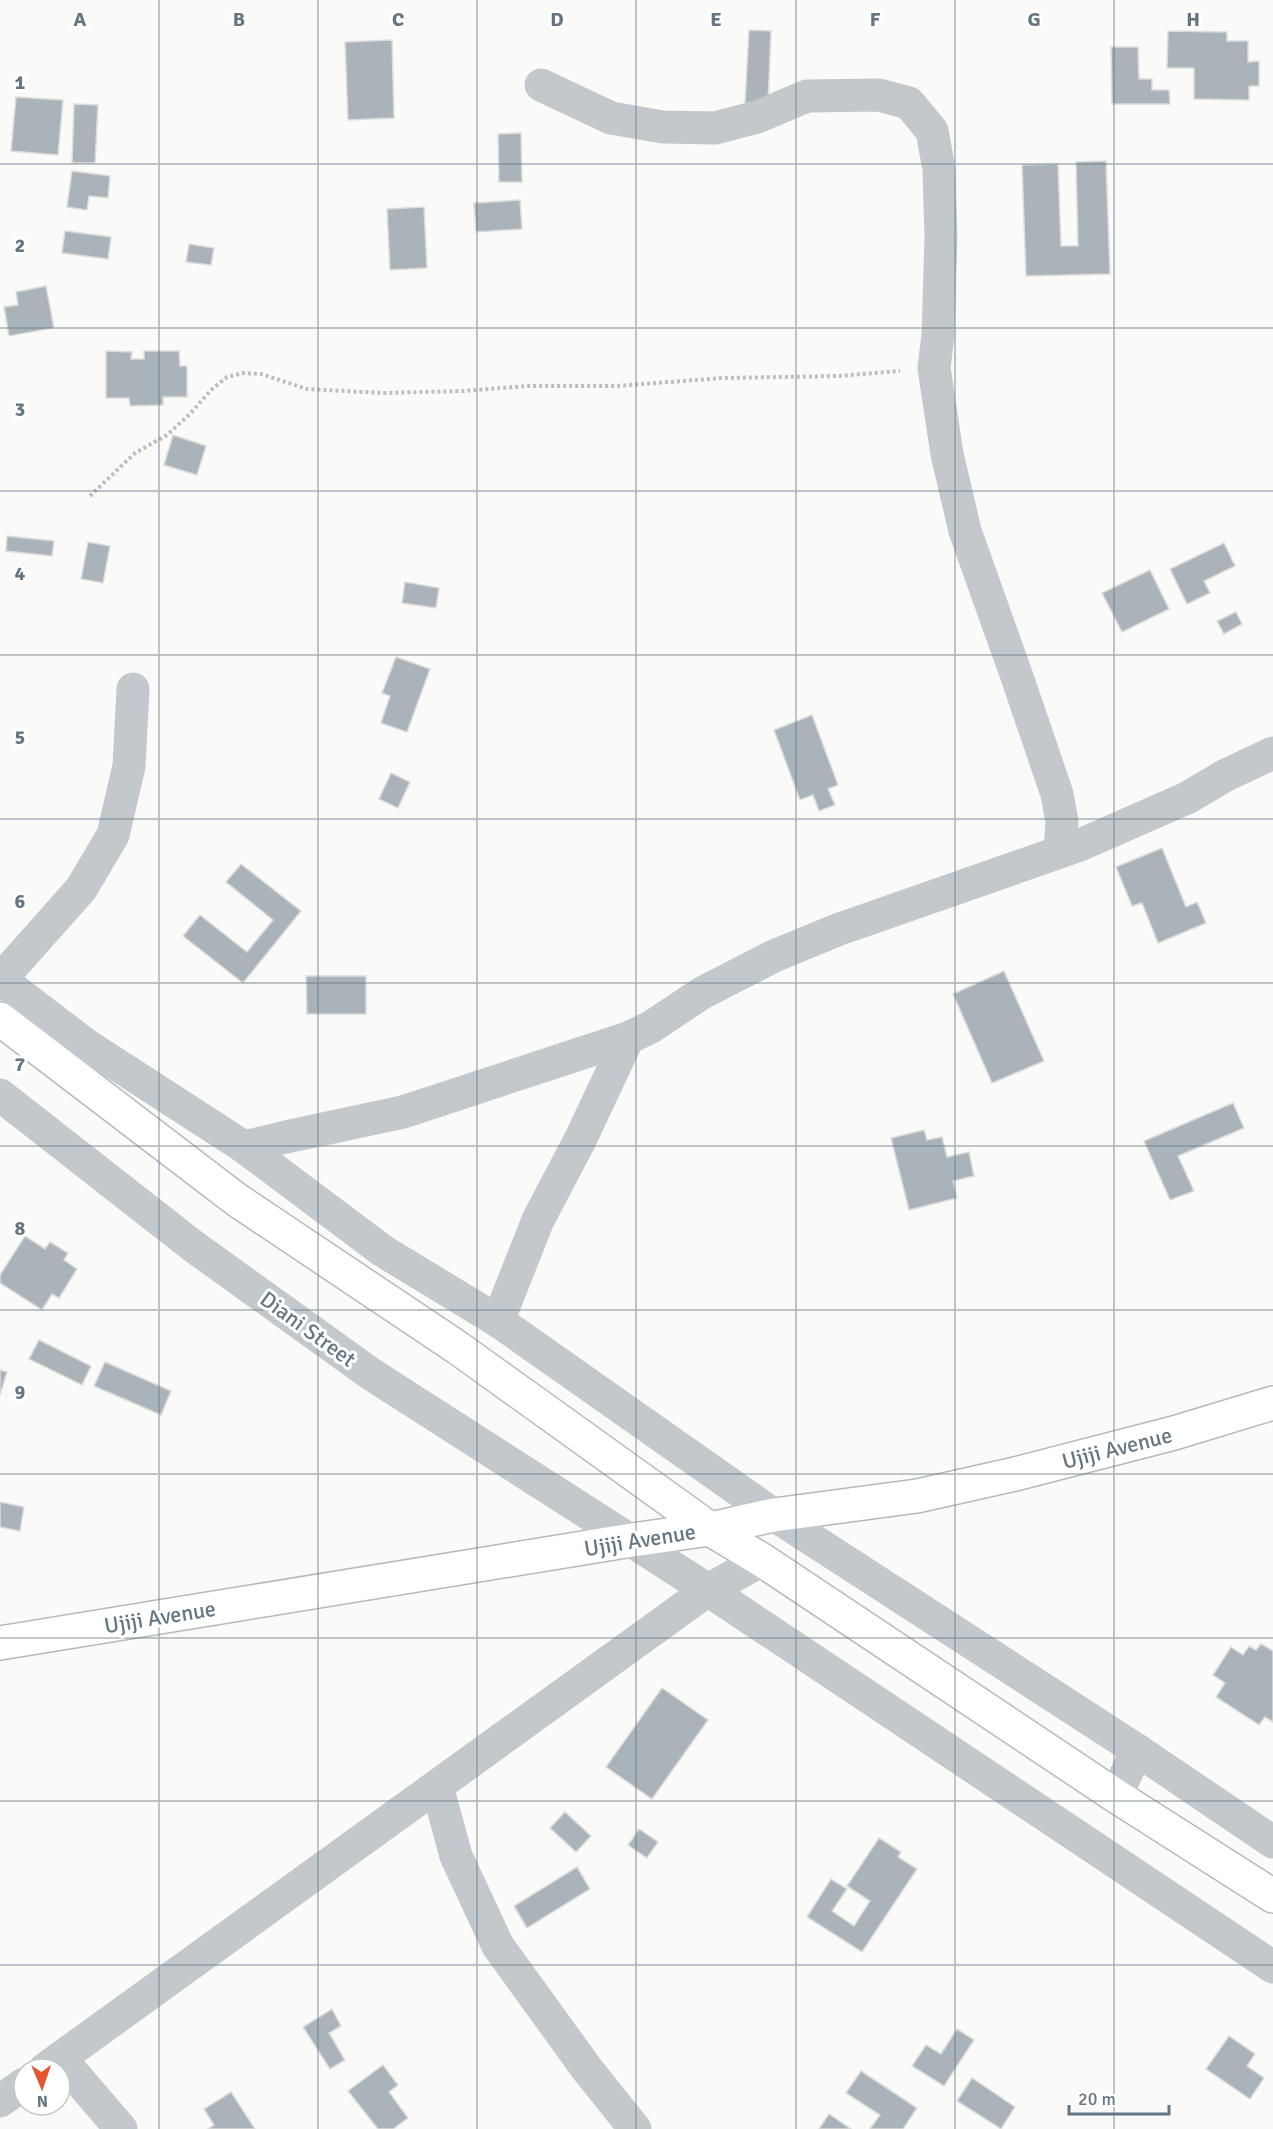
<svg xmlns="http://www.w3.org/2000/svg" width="1273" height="2129" font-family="Signika,sans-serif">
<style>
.building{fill:#aab3b9;stroke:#dcdcda;stroke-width:1.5}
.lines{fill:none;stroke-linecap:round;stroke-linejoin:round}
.secondary-casing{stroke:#b3babf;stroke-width:36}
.primary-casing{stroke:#b5babe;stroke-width:36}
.path{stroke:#bbbfc2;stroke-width:4;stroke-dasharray:3 3;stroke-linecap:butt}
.minor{stroke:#c3c8cc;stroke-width:33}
.secondary{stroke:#fff;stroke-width:33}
.primary{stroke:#fff;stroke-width:33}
.grid{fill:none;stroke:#657683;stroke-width:1.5;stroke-opacity:0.55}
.labels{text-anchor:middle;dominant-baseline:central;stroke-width:6;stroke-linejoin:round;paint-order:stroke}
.street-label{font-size:22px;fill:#657683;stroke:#fff}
.grid-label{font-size:20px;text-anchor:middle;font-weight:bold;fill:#657683;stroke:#fff;stroke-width:6;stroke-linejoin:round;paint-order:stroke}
</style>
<rect width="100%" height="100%" fill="#fafaf8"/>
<g class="building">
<polygon points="749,30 771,31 768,104 745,103"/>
<polygon points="1168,31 1227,32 1227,41 1248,41 1248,62 1259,61 1259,86 1249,86 1249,100 1194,99 1194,68 1167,68"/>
<polygon points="392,40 394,118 348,120 345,42"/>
<polygon points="1111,47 1138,47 1139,79 1152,79 1152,90 1169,90 1170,104 1112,104"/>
<polygon points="16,97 63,100 58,155 11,151"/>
<polygon points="74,104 98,105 95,163 72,163"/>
<polygon points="521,133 522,182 499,182 498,134"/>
<polygon points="1106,161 1110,274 1026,276 1022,165 1058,164 1061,246 1078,246 1076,162"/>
<polygon points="72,171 110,176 108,198 89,196 87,210 67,207"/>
<polygon points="520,200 522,229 476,232 474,203"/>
<polygon points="424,207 427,268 390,270 387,209"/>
<polygon points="65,231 111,237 108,259 62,253"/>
<polygon points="189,244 214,248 211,265 186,262"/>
<polygon points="46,286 54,328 9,336 4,307 18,305 16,292"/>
<polygon points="106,351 132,352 131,359 144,359 144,351 179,351 180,366 187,366 187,397 163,397 163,405 130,406 129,398 106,398"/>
<polygon points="173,435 206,446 197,475 164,465"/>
<polygon points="7,536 54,541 52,556 6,551"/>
<polygon points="88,542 110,546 103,583 81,579"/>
<polygon points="1224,543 1235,566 1204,581 1210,593 1187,604 1170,569"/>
<polygon points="1150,570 1169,609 1122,632 1102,593"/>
<polygon points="405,582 439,588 436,608 402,603"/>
<polygon points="1236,612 1242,624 1224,634 1217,621"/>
<polygon points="396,657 430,669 407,732 381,723 390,696 382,693"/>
<polygon points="812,715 838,785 828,789 835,805 819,811 813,795 800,800 774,730"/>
<polygon points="391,773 410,782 398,808 379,799"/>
<polygon points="1162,848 1186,907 1197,902 1206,923 1158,943 1142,903 1132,906 1116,867"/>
<polygon points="241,864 301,911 243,983 183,936 200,915 247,952 273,920 226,882"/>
<polygon points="1004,971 1044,1061 992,1083 953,994"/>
<polygon points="306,976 366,976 366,1014 307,1014"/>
<polygon points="1233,1103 1244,1128 1178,1156 1194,1191 1170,1200 1144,1141"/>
<polygon points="924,1130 927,1140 942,1137 947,1157 969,1152 974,1176 953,1181 957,1198 909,1210 891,1138"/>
<polygon points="25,1236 45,1249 50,1242 68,1253 64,1260 77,1269 59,1298 52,1294 42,1310 0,1283 0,1275"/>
<polygon points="39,1340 91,1366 82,1385 29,1359"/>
<polygon points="105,1362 171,1391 161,1415 94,1386"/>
<polygon points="0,1370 7,1372 0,1395"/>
<polygon points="0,1502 24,1507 20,1531 0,1527"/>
<polygon points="1261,1644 1273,1651 1273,1722 1265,1717 1259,1725 1216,1697 1225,1683 1213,1675 1231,1647 1243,1655 1249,1646 1256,1650"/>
<polygon points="662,1688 708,1720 652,1799 606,1767"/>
<polygon points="565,1812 591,1836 576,1852 550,1828"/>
<polygon points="639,1829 658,1842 647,1858 628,1845"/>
<polygon points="879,1838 901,1852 898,1857 917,1869 862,1952 807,1917 831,1879 847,1889 832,1911 854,1926 870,1901 847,1886"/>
<polygon points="577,1867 590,1889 527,1928 514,1906"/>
<polygon points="332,2009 341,2026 329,2033 345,2060 330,2069 303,2027"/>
<polygon points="957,2029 974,2040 944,2086 912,2066 926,2045 941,2054"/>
<polygon points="1229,2036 1255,2054 1247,2066 1264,2078 1250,2099 1206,2069"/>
<polygon points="383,2065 398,2085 389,2092 408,2118 393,2129 378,2129 348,2091"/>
<polygon points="861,2071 917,2108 903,2129 870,2129 880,2115 846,2093"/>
<polygon points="972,2078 1015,2107 1001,2129 957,2101"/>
<polygon points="231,2092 255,2129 208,2129 214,2125 204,2109"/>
<polygon points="829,2114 851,2129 819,2129"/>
</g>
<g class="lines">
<g class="secondary-casing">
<polyline id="secondary" points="0,1643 632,1540 710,1529 774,1515 917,1496 1015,1474 1174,1433 1273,1403"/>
</g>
<g class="primary-casing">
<polyline id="primary" points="0,1019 237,1200 458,1348 710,1529 762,1560 1116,1796 1273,1896"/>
</g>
<polyline class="path" points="90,496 135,453 167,435 190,414 211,390 227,377 243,373 261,374 307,389 382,393 463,391 527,386 616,386 723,378 840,376 900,371"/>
<g class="minor">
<polyline points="541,85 611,118 663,127 715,128 757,117 807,96 879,95 909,103 932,131 939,169 941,238 938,335 934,368 947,454 965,531 1016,674 1057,794 1062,822 1060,851"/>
<polyline points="0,979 85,1044 244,1147 383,1251 498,1321 774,1515 1137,1750 1273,1842"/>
<polyline points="0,980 81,889 113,835 129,766 133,689"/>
<polyline points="0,1095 193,1246 371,1374 708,1590 1273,1967"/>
<polyline points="244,1147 286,1137 403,1112 628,1038 651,1027 702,993 774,956 837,930 1080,845 1187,798 1226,775 1273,753"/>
<polyline points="498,1321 538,1220 581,1138 628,1038"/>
<polyline points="437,1786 456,1856 498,1946 587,2069 635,2129"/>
<polyline points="1116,1796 1137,1750"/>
<polyline points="60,2058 121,2129"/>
<polyline points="45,2069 708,1590 762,1560"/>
<polyline points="0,2101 24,2084"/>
</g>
<use href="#secondary" class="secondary"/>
<use href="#primary" class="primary"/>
</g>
<path class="grid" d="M 159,0 L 159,2129M 318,0 L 318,2129M 477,0 L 477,2129M 636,0 L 636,2129M 796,0 L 796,2129M 955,0 L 955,2129M 1114,0 L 1114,2129M 0,164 L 1273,164M 0,328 L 1273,328M 0,491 L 1273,491M 0,655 L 1273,655M 0,819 L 1273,819M 0,983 L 1273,983M 0,1146 L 1273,1146M 0,1310 L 1273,1310M 0,1474 L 1273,1474M 0,1638 L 1273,1638M 0,1801 L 1273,1801M 0,1965 L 1273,1965"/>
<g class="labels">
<g class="street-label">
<text transform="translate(308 1329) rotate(36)">Diani Street</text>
<text transform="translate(1117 1448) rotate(-14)">Ujiji Avenue</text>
<text transform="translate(640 1540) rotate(-9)">Ujiji Avenue</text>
<text transform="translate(160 1617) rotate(-9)">Ujiji Avenue</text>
</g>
</g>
<g class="grid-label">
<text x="80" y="26">A</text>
<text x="239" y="26">B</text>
<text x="398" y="26">C</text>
<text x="557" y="26">D</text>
<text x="716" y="26">E</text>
<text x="875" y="26">F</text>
<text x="1034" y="26">G</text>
<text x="1193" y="26">H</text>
<text x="20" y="89">1</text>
<text x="20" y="252">2</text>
<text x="20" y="416">3</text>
<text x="20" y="580">4</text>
<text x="20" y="744">5</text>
<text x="20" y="908">6</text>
<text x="20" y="1071">7</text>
<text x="20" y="1235">8</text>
<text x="20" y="1399">9</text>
</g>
<g transform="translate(42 2087) rotate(178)"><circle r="28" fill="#ffffff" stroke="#c1c8cd" stroke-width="1.5"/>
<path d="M0-4.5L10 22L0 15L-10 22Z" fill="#e4572e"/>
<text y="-9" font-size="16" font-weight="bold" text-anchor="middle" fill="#657683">N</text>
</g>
<path d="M1069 2105v9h100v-9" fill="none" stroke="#657683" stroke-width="3"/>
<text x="1078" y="2105" font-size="18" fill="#657683" stroke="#ffffff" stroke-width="4.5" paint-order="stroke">20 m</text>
</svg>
